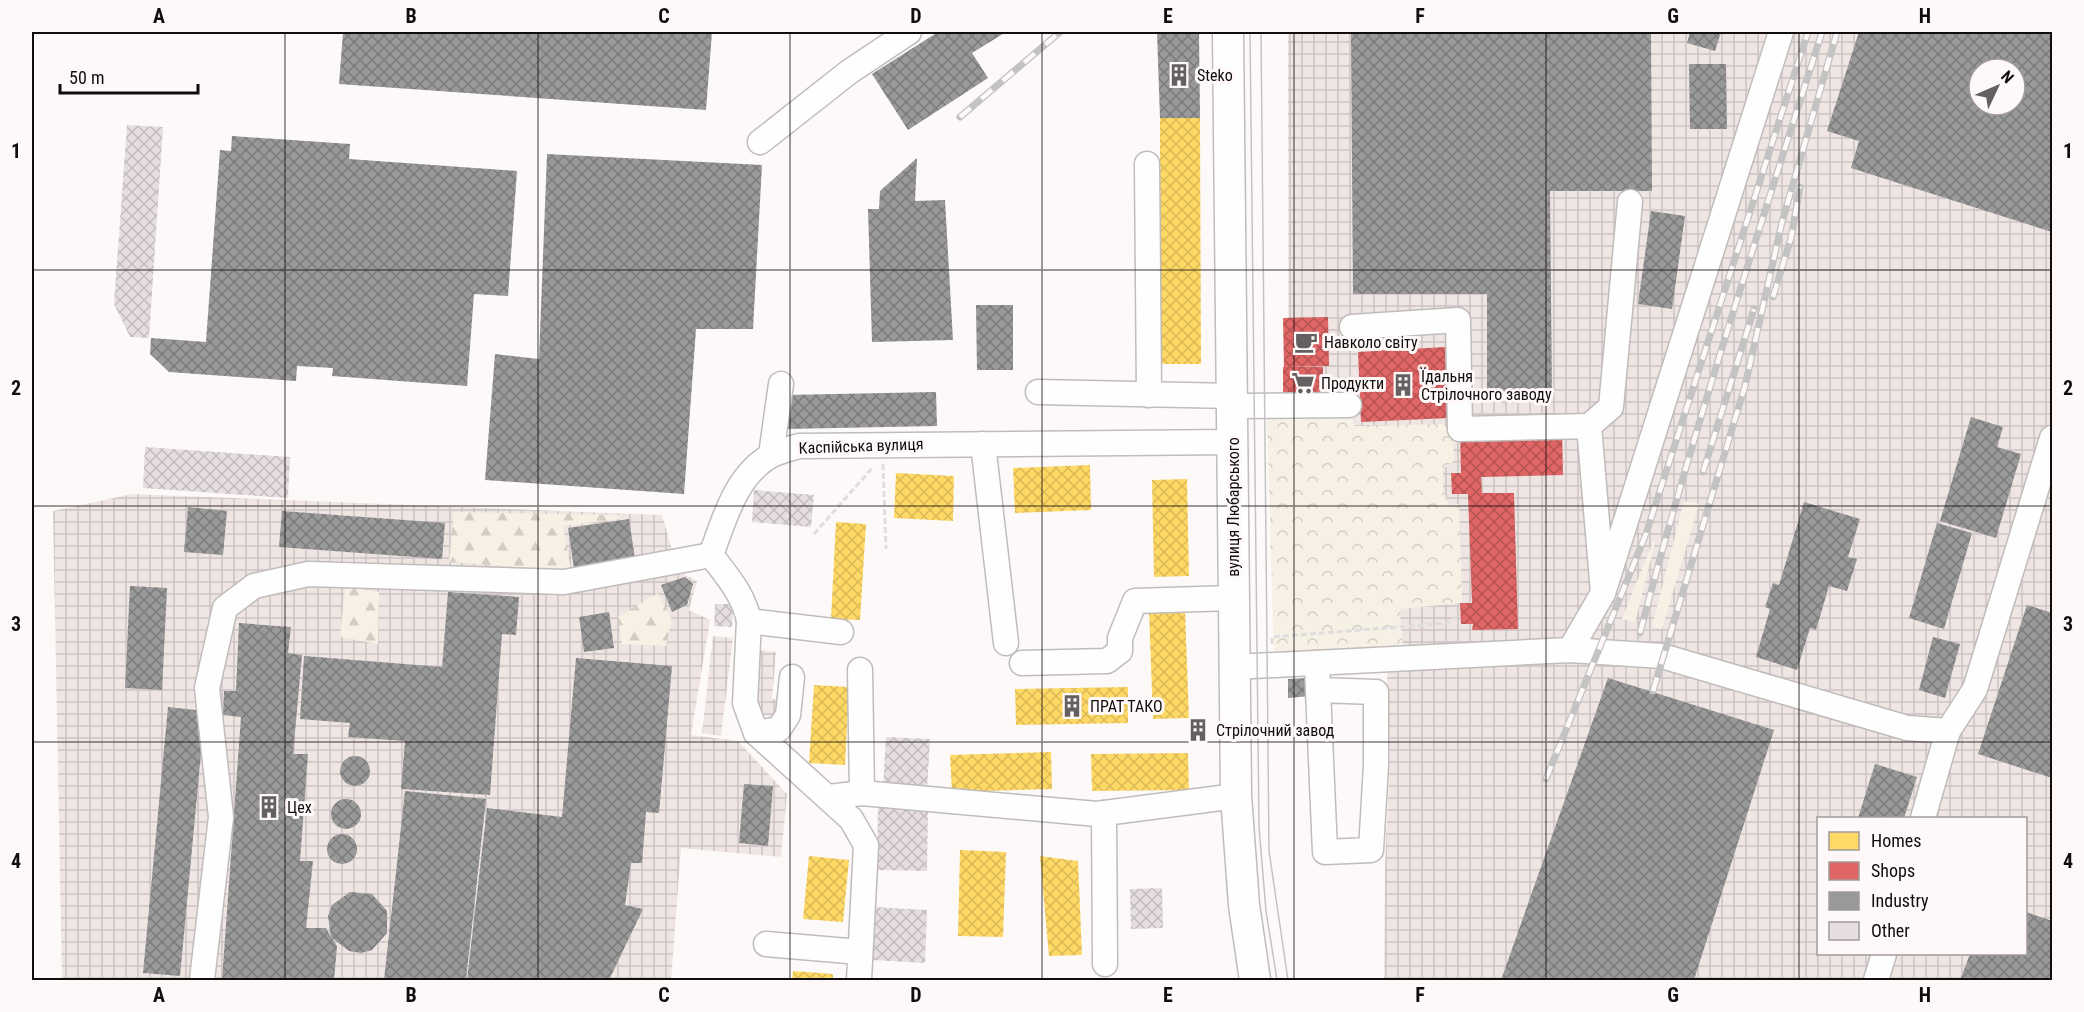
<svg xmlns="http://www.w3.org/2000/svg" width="2084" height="1012" font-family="'Roboto Condensed',sans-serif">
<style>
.industrial{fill:url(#industrial-grid);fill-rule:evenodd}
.green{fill:#f7f0e5}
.forest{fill:url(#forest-firs)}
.park{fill:url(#park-crowns)}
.homes{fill:url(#homes-cross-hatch)}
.shops{fill:url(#shops-cross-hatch)}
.industry{fill:url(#industry-cross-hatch);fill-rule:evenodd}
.building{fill:url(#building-cross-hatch)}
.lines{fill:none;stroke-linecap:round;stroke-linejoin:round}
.minor-casing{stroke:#c0bcbc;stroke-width:27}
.major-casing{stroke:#c0bcbc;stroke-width:33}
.path{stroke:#dedede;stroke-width:3;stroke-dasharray:6 3;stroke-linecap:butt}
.minor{stroke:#fffefe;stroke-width:24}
.major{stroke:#fffefe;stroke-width:30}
.tram{stroke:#c3c3c3;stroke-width:1.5}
.rail-casing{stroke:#c3c3c3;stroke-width:7}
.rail{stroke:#fef8f8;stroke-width:4.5;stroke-dasharray:14;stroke-linecap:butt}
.grid{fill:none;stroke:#120d0d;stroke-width:1.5;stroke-opacity:0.55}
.labels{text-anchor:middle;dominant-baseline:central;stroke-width:6;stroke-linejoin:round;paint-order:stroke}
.poi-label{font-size:16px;fill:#120d0d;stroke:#fef8f8;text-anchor:start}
.street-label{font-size:16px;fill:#120d0d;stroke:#fef8f8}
.neatline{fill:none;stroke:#120d0d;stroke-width:2}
.grid-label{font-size:20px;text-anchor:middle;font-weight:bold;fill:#120d0d}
</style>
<defs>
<pattern id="industrial-grid" width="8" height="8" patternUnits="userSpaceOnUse" patternTransform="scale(1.5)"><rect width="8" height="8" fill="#efe6e4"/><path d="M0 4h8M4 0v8" fill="none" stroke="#ccc4c2"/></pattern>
<pattern id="forest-firs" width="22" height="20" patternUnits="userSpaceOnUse" patternTransform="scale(1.5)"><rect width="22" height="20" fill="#f7f0e5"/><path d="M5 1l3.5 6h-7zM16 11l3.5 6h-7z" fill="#d3cdc3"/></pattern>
<pattern id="park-crowns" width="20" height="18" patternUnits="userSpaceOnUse" patternTransform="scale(1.5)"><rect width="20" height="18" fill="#f7f0e5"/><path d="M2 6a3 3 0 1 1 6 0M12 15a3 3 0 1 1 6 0" fill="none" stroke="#d3cdc3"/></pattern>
<pattern id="homes-cross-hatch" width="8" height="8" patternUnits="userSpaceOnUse" patternTransform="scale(1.5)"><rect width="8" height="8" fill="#ffd966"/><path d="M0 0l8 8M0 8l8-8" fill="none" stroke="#dab957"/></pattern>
<pattern id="shops-cross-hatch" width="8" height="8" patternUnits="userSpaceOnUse" patternTransform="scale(1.5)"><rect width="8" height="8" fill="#e06666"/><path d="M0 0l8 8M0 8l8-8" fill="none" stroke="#b45252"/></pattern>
<pattern id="industry-cross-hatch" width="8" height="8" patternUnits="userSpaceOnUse" patternTransform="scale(1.5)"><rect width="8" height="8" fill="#999"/><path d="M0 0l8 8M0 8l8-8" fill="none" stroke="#7b7b7b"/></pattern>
<pattern id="building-cross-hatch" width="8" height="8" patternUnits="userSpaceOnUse" patternTransform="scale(1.5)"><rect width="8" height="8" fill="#e5dde0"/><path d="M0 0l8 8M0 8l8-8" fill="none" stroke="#c3bcbf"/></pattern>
</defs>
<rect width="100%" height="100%" fill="#fdf9f9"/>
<g class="industrial">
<path d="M 1288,32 L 2052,32 L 2052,980 L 1384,980 L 1385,865 L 1390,758 L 1387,672 L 1289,652 ZM 1979,69 L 2015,69 L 2015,105 L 1979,105 ZM 1818,818 L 2026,818 L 2026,954 L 1818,954 Z"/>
<polygon points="132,494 662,515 678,571 697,581 689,610 710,620 691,735 738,741 787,794 781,857 681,848 671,980 62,980 53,511"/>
<polygon points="713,636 733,638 721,736 702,733"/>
<polygon points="758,650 776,652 772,699 783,700 782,717 753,715"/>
</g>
<g class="green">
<polygon points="1684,501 1699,504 1662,629 1652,626"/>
<polygon points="1653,542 1655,543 1635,622 1622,619"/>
</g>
<g class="forest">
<polygon points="454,512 619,515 619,519 563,526 571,571 449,562"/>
<polygon points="345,587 379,592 378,644 340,637"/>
<polygon points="658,593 672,620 666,646 622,644 618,617"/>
</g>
<polygon class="park" points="1347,408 1355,426 1443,424 1453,433 1454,461 1443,469 1443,491 1449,505 1459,504 1462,603 1400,609 1403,653 1274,654 1267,420"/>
<g class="homes">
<polygon points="1160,118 1200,118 1201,364 1160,364"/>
<polygon points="1090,465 1091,510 1015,513 1013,468"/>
<polygon points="896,473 954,476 953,521 894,518"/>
<polygon points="1187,479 1189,576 1154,577 1152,480"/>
<polygon points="836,522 866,524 860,620 831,619"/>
<polygon points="1185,610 1189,718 1153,719 1149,611"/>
<polygon points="814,685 849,687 845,765 809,763"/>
<polygon points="1128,687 1128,723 1016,725 1015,689"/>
<polygon points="1051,752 1052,789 952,792 950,755"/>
<polygon points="1188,753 1189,790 1092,791 1091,754"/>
<polygon points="960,850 1006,852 1003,937 958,936"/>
<polygon points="809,856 849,860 843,922 803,919"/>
<polygon points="1040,856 1078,861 1082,955 1049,956"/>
<polygon points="793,971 833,974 833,980 792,980"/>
</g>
<g class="shops">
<polygon points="1328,317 1329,366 1284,367 1283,318"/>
<polygon points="1445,347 1449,418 1361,422 1358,352"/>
<rect x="1283" y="367" width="40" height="32"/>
<polygon points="1562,430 1563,475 1481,477 1482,493 1514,493 1518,629 1472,630 1473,624 1461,624 1460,603 1472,603 1468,494 1452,494 1451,473 1461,473 1460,433"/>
</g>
<g class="industry">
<polygon points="343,32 712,32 706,110 339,84"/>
<polygon points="938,32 1006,32 972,53 988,78 908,130 872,74"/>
<polygon points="1157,32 1199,32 1200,118 1160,118"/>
<polygon points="1351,32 1651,32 1652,191 1550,191 1552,399 1487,399 1487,294 1353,294"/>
<polygon points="1690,32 1721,32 1715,51 1687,43"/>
<path d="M 1859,32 L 2052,32 L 2052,232 L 1851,168 L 1859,141 L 1827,131 ZM 1979,69 L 2015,69 L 2015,105 L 1979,105 Z"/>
<polygon points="1689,64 1726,64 1727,129 1690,129"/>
<polygon points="232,136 350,144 349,159 517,171 508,296 474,294 467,386 332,376 333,368 297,366 296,381 169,372 150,354 151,338 206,342 220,150 231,151"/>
<polygon points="547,154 762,165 753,329 696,329 684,494 485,480 495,354 539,359"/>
<polygon points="917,158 915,201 945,200 953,340 872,342 868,209 879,209 880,191"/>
<polygon points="1651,211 1685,216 1672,309 1638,304"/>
<polygon points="976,305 1013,305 1013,370 977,370"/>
<polygon points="936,392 937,426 785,429 785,395"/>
<polygon points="1971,417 2003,427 1997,447 2021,454 1996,538 1940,521"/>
<polygon points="1804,502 1860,519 1848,557 1857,559 1847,591 1829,586 1816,630 1810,628 1797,670 1756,657 1770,609 1765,607 1773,583 1779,585"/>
<polygon points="188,507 227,511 223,555 184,552"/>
<polygon points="282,511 445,523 442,559 279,547"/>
<polygon points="629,519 635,559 574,568 568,528"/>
<polygon points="1937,523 1972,533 1944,629 1909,618"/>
<polygon points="685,577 693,584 687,605 672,612 661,585"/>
<polygon points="130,586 167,588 162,690 125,688"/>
<polygon points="448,592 519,597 516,635 502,634 490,795 401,789 405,741 348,737 350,723 300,719 304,656 442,667"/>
<polygon points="2027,605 2052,613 2052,778 1978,754"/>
<polygon points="609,612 614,648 584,652 579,617"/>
<polygon points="239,623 291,627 288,653 302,655 293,754 308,754 300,861 313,861 306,928 326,928 331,937 328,916 332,905 350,892 372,894 387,911 387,933 372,950 361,953 349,951 332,938 337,946 334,980 222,980 241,717 223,715 224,691 236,691"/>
<polygon points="1933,637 1960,644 1945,698 1919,690"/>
<polygon points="576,658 672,666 659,813 646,812 642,863 631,863 625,905 643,909 609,980 467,980 487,808 562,817"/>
<polygon points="1309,678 1311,696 1288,698 1288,679"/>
<polygon points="1608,678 1774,730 1694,980 1501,980"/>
<polygon points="168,707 205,711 180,976 143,973"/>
<circle cx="355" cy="771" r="15"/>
<polygon points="1875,764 1917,777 1904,818 1858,818"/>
<polygon points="744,784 773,786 768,846 739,843"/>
<polygon points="405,791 486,799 466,980 384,980"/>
<circle cx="346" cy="814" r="15"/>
<circle cx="342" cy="849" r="15"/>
<polygon points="2026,912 2052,921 2052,980 1960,980 1970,954 2026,954"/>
</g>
<g class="building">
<polygon points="127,125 163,127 149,338 130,337 114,304"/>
<polygon points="145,447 290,457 288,498 143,488"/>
<polygon points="754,490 814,495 811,527 752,522"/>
<polygon points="715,604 733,604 732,627 714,626"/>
<polygon points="1194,718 1202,718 1203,743 1195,743"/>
<polygon points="886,737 930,739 927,789 883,787"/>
<polygon points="878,803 928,804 927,871 877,870"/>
<polygon points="1162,888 1163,928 1131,929 1130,889"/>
<polygon points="874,907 927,910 925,963 872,960"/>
</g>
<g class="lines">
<g class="minor-casing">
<g id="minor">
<polyline points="760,142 849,72 909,32"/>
<polyline points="1147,164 1149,395"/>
<polyline points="1352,327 1458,320 1460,429 1589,426 1603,593 1570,650"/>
<polyline points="1038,392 1233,396"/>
<polyline points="1233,406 1349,405"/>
<polyline points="1589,426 1611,407 1630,202"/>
<polyline points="983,444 1006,643"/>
<polyline points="771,455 781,384"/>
<polyline points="1603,593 1781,32"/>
<polyline points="749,621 841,632"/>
<polyline points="1022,663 1107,661 1120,651 1120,638 1135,601 1233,598"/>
<polyline points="1317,663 1318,690 1325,852 1371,850 1376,765 1376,692 1318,690"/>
<polyline points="1234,667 1570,650 1662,656 1907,728 1948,731 1975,689 2052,438"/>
<polyline points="860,670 862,793"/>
<polyline points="756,733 779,729 788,715 792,677"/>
<polyline points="829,797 862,793 1097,814 1236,796"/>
<polyline points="1104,813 1105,964"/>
<polyline points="1923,818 1948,731"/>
<polyline points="766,944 860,952"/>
<polyline points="202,980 221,817 207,688 225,608 254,586 308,574 564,582 711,555"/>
<path d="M 859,980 L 866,845 L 851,819 L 756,733 L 745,703 L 749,621 C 744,595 727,576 711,555 C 724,520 736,474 772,455 C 780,451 790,449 799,446 L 1233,442"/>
<polyline points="1876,980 1884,954"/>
</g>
</g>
<g class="major-casing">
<polyline id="major" points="1228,32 1236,796 1244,905 1255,980"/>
</g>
<g class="path">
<polyline points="883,464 886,549"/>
<polyline points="814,534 873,467"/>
<polyline points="1272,644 1272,637 1448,623 1460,614"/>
</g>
<use href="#minor" class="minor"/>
<use href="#major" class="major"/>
<g class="tram">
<polyline points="1250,32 1259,827 1266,911 1277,980"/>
<polyline points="1261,32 1269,851 1288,980"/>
</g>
<g class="rail-casing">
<g id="rail">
<polyline points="960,117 1060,32"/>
<polyline points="1773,297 1791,238 1800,187"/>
<polyline points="1703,472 1754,309"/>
<path d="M 1640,633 C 1693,430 1759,231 1822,32"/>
<polyline points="1653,691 1745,386 1782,222 1837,32"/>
<polyline points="1546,779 1646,534 1808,32"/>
</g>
</g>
<use href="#rail" class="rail"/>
</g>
<path class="grid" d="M 285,32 L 285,980M 538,32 L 538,980M 790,32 L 790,980M 1042,32 L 1042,980M 1294,32 L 1294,980M 1546,32 L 1546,980M 1799,32 L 1799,980M 32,270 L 2052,270M 32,506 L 2052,506M 32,742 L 2052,742"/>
<defs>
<g id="building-bare" transform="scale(1.8)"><path d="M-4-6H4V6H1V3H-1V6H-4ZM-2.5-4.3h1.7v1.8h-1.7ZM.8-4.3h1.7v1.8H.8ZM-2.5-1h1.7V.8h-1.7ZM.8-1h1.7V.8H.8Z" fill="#646060" stroke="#fef8f8" stroke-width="2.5" paint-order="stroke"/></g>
<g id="cafe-bare" transform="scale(1.8)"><path d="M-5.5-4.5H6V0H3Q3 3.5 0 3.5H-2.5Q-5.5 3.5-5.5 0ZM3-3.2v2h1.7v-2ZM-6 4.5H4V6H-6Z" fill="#646060" stroke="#fef8f8" stroke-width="2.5" paint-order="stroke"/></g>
<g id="supermarket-bare" transform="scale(1.8)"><path d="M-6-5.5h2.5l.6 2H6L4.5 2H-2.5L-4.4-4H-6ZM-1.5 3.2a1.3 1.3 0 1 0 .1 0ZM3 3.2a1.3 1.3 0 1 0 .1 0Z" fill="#646060" stroke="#fef8f8" stroke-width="2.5" paint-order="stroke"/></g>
</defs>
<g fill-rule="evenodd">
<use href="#building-bare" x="1179" y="75"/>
<use href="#cafe-bare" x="1306" y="342"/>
<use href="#supermarket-bare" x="1303" y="383"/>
<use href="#building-bare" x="1403" y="385"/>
<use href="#building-bare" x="1072" y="706"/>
<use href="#building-bare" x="1198" y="730"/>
<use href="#building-bare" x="269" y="807"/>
</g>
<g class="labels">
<g class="poi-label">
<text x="1197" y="75">Steko</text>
<text x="1324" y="342">Навколо світу</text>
<text x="1421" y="376">Їдальня<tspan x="1421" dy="18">Стрілочного заводу</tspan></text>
<text x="1321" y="383">Продукти</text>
<text x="1090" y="706">ПРАТ ТАКО</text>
<text x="1216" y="730">Стрілочний завод</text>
<text x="287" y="807">Цех</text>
</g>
<g class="street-label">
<text transform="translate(861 446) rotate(-2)">Каспійська вулиця</text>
<text transform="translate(1233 507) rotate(-90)">вулиця Любарського</text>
</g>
</g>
<rect width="2084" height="1012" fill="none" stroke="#fef8f8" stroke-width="66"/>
<rect x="1817" y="817" width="210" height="138" fill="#fef8f8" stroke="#a09a9a" stroke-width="1.5"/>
<rect x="1829" y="832" width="30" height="18" fill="#ffd966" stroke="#a09a9a" stroke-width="1.5"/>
<text x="1871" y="847" font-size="18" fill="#120d0d">Homes</text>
<rect x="1829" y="862" width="30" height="18" fill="#e06666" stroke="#a09a9a" stroke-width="1.5"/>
<text x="1871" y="877" font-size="18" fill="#120d0d">Shops</text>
<rect x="1829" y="892" width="30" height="18" fill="#999999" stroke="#a09a9a" stroke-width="1.5"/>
<text x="1871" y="907" font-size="18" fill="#120d0d">Industry</text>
<rect x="1829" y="922" width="30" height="18" fill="#e5dde0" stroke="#a09a9a" stroke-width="1.5"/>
<text x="1871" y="937" font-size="18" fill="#120d0d">Other</text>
<g transform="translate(1997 87) rotate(46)"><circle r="28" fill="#fef8f8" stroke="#a09a9a" stroke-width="1.5"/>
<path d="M0-4.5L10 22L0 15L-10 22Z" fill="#646060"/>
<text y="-9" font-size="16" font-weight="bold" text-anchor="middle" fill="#120d0d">N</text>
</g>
<path d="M60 84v9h138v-9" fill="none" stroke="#120d0d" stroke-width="3"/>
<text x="69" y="84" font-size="18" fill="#120d0d" stroke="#fef8f8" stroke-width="4.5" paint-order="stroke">50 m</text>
<rect x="33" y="33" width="2018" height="946" class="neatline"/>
<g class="grid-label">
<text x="159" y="23">A</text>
<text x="411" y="23">B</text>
<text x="664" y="23">C</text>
<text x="916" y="23">D</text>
<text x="1168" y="23">E</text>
<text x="1420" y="23">F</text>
<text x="1673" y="23">G</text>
<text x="1925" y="23">H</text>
<text x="16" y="158">1</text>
<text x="2068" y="158">1</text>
<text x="16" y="395">2</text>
<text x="2068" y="395">2</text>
<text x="16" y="631">3</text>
<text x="2068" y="631">3</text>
<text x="16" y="868">4</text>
<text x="2068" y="868">4</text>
<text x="159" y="1002">A</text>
<text x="411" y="1002">B</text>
<text x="664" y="1002">C</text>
<text x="916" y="1002">D</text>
<text x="1168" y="1002">E</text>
<text x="1420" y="1002">F</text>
<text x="1673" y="1002">G</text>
<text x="1925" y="1002">H</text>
</g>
</svg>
